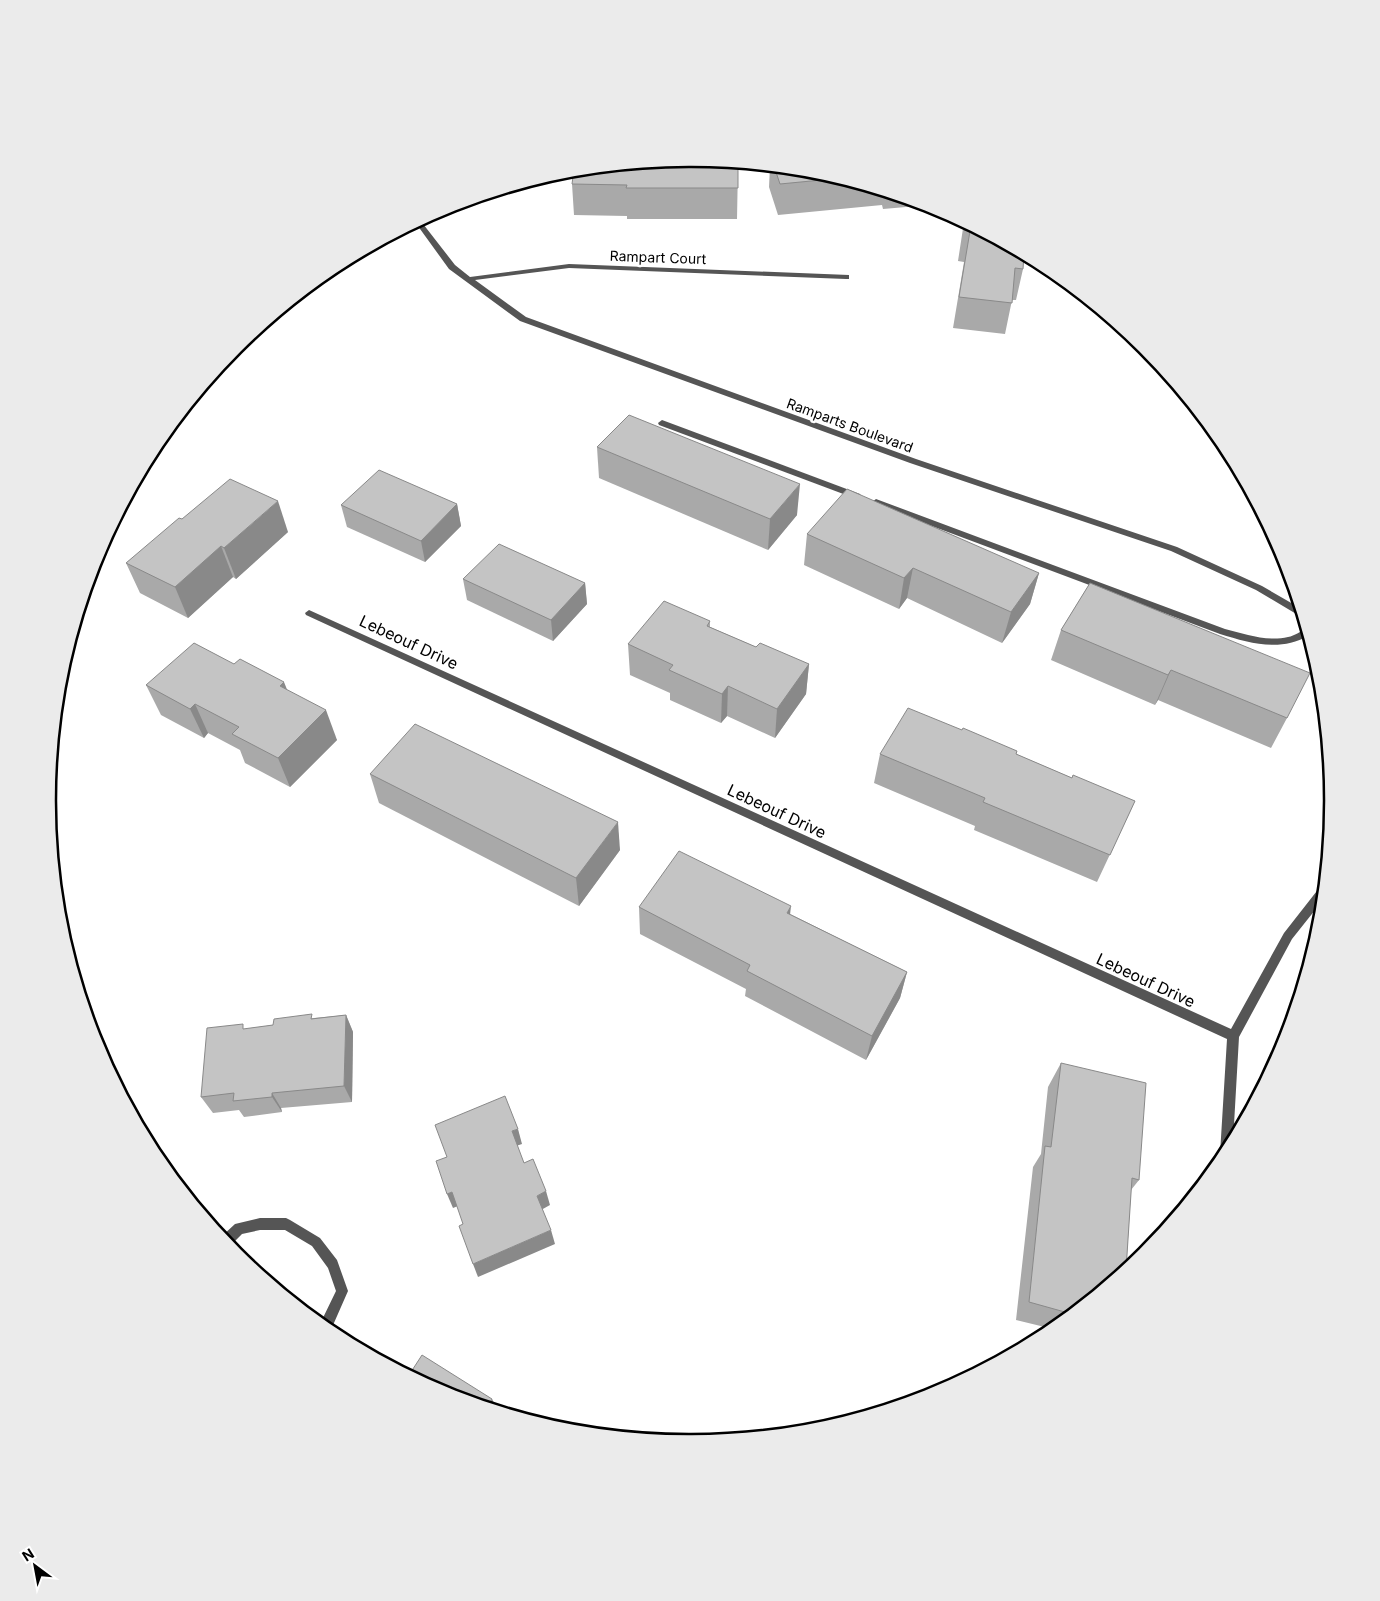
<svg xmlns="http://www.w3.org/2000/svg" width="1380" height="1601" font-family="Inter,sans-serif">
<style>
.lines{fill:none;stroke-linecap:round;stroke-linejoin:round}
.lane{fill:#555;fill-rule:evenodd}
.street{fill:#555;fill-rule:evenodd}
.wall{fill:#a9a9a9}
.shaded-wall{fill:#898989}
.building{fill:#c4c4c4;stroke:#898989}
.labels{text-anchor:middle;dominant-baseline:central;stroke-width:5;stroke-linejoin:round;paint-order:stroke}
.far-street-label{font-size:14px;fill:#000;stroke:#fff}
.street-label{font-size:16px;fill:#000;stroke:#fff}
.rim{fill:none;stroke:#000;stroke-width:2.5}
</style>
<rect width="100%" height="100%" fill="#fff"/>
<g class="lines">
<g class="lane">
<polygon points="662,420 860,494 861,496 860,498 854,498 659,425 658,423"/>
<path d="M 876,499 L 1225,629 C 1245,634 1267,642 1288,637 C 1295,636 1300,631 1306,629 L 1308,636 C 1280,652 1249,643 1220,634 L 873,504 L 872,502 Z"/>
</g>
<g class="street">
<polygon points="420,220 455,265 470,277 569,264 849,275 849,279 846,279 569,268 475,280 526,317 916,459 1177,547 1262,586 1300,608 1302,616 1298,615 1256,590 1171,551 910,463 520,321 449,269 415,222"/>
<polygon points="309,610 1231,1029 1284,933 1320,887 1324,886 1323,900 1292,939 1239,1037 1233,1142 1224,1158 1222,1158 1220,1154 1227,1039 306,615 305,613"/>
<polygon points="260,1218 286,1218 290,1220 320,1238 337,1260 348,1291 330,1332 320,1324 336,1291 328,1268 312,1246 285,1230 260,1230 242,1234 229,1247 221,1237 235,1224"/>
</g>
</g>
<g class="wall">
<polygon points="738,165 737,219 627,219 627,216 574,215 572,184"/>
<polygon points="770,166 816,170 929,205 883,209 882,205 778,215 769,187"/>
<polygon points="964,222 1024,254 1023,269 1016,300 1012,300 1005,334 953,328 964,262 958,261"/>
<polygon points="597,447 797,515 768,550 599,478"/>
<polygon points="457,504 461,526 425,562 347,527 341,505"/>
<polygon points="182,519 288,532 236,579 233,577 188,618 140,593 126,563"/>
<polygon points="807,534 1039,573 1030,604 1002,643 907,598 899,609 804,565"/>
<polygon points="463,579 585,583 587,604 553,641 467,600"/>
<polygon points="1090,583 1287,718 1271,748 1158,700 1155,705 1051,660 1061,630"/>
<polygon points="710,621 710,627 756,647 809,664 806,694 775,738 727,716 721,723 670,700 670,693 630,675 628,644"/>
<polygon points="234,664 287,690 337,740 290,787 245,763 240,750 208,733 204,738 161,715 146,685"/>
<polygon points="880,754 1016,754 1072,778 1135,801 1097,882 974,830 975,826 874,783"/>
<polygon points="370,774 620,850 579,906 379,803"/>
<polygon points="639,907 790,914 907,972 900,998 866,1060 745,996 746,989 640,934"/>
<polygon points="346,1015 353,1032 352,1102 281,1108 282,1112 244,1117 239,1110 213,1113 201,1097 246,1029 273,1025 314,1018"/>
<polygon points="1061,1063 1139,1180 1131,1190 1126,1270 1053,1329 1016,1320 1033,1167 1041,1154 1048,1087"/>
</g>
<g class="shaded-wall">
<polygon points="800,484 797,515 768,550 770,519"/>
<polygon points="278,501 288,532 236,579 224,548"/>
<polygon points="457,504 461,526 425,562 421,541"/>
<polygon points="221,546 233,577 188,618 175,587"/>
<polygon points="913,568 907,598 899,609 904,578"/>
<polygon points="1039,573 1030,604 1002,643 1011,612"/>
<polygon points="585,583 587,604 553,641 551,620"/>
<polygon points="809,664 806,694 775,738 777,709"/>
<polygon points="1171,670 1158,700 1155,705 1168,675"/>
<polygon points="284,682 296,712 280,686"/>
<polygon points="728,686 727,716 721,723 722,694"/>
<polygon points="195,704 208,733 204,738 190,709"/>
<polygon points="326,710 337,740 290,787 278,758"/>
<polygon points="618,822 620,850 579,906 576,878"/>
<polygon points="791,906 788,933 787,913"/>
<polygon points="907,972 900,998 866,1060 872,1036"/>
<polygon points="346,1015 353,1032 352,1102 344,1086"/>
<polygon points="272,1093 281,1108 282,1112 272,1097"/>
<polygon points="518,1129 522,1144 516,1146 512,1131"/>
<polygon points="546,1191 550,1205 541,1210 537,1196"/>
<polygon points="452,1192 458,1206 453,1208 447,1194"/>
<polygon points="551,1230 555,1244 478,1277 473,1264"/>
<polygon points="492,1399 498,1410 487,1407"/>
</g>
<g class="building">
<polygon points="637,163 738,165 738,188 626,188 627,185 572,184 574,169"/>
<polygon points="774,166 816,170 842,178 780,184"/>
<polygon points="965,222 1024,254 1023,269 1015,268 1012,303 959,297 970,231 964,230"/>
<polygon points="629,415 800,484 770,519 597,447"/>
<polygon points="379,470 457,504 421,541 341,505"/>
<polygon points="230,479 278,501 224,548 221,546 175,587 126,563 179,518 182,519"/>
<polygon points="847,489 1039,573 1011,612 913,568 904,578 807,534"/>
<polygon points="499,544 585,583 551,620 463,579"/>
<polygon points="1090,583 1310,673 1287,718 1171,670 1168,675 1061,630"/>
<polygon points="664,601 710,621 707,626 756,647 760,643 809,664 777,709 728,686 722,694 669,670 673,665 628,644"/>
<polygon points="194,643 234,664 240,659 284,682 280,686 326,710 278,758 232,734 239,727 195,704 190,709 146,685"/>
<polygon points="908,708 962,730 963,728 1017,751 1016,754 1072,778 1073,775 1135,801 1110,855 983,802 985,798 880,754"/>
<polygon points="415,724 618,822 576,878 370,774"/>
<polygon points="679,851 791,906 787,913 907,972 872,1036 747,971 750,965 639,907"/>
<polygon points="312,1014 311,1019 346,1015 344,1086 272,1093 272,1097 233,1101 234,1093 201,1097 207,1028 243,1024 243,1029 273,1025 274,1019"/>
<polygon points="1061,1063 1146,1083 1139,1180 1132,1178 1126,1270 1072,1314 1029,1302 1045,1146 1051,1147"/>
<polygon points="505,1096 518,1129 512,1131 524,1163 533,1159 546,1191 537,1196 551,1230 473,1264 459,1226 463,1224 452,1192 447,1194 436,1161 447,1157 435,1125"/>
<polygon points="422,1355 492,1399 487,1407 444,1394 409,1375"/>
</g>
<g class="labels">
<g class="far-street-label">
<text transform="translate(658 257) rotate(2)">Rampart Court</text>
<text transform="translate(850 425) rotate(20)">Ramparts Boulevard</text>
</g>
<g class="street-label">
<text transform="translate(409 642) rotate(25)">Lebeouf Drive</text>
<text transform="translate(777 811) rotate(25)">Lebeouf Drive</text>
<text transform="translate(1146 980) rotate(25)">Lebeouf Drive</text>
</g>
</g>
<path d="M0 0H1380V1601H0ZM689 167H691A633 633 0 0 1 1324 800V801A633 633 0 0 1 691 1434H689A633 633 0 0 1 56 801V800A633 633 0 0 1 689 167Z" fill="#ebebeb" fill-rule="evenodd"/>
<path class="rim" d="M689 167H691A633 633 0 0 1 1324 800V801A633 633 0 0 1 691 1434H689A633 633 0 0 1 56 801V800A633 633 0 0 1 689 167Z"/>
<g transform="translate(35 1566) rotate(328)" stroke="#ffffff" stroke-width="4" paint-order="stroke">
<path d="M0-4L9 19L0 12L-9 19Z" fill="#000000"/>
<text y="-8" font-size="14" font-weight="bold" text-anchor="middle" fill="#000000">N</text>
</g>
</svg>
